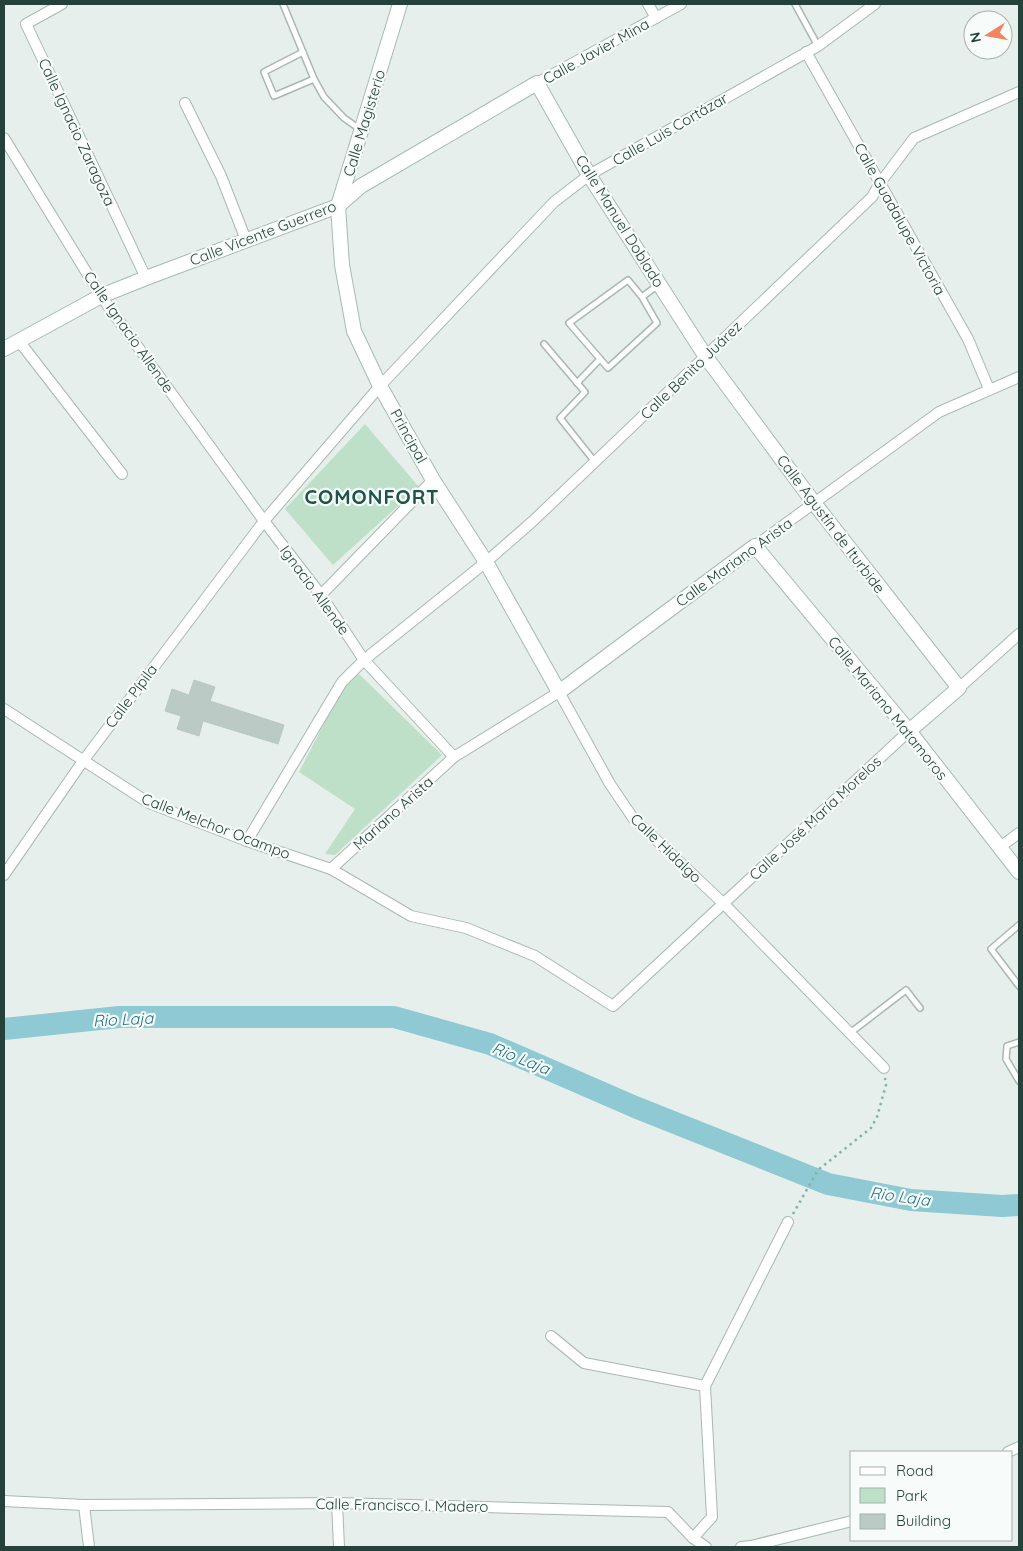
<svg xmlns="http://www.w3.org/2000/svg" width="1023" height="1551" font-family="Quicksand,sans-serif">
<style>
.green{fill:#bfe0c8}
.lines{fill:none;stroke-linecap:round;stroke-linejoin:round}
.river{stroke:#8ec9d4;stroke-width:22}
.building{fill:#bbcac4;stroke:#b8c9c2}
.lane-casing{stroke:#a8b8b2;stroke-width:8}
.street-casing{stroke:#a8b8b2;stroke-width:12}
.secondary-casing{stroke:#a4bbb3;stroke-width:16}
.path{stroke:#86b3a5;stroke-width:2.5;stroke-dasharray:2.5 4;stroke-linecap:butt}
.lane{stroke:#fff;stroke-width:5}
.street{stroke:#fff;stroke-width:10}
.secondary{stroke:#fff;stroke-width:14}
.labels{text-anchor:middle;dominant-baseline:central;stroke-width:4.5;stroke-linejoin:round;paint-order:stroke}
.street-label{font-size:15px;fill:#24423a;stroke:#f7fbf9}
.water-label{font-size:16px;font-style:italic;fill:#1c6f80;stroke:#f7fbf9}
.district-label{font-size:20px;font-weight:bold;letter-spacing:1px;fill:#1f5548;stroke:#f7fbf9}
</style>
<rect width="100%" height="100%" fill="#e6efeb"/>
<g class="green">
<polygon points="365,424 419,487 333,565 285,509"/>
<polygon points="359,674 442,755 335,855 325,854 355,809 299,772 342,689"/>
</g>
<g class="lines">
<polyline class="river" points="4,1029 119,1017 394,1017 490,1044 635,1107 828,1184 911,1200 1002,1206 1019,1205"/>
</g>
<polygon class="building" points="194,680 215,687 210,701 284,725 278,744 203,721 199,736 177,729 181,716 165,711 172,689 189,695"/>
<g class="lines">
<g class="lane-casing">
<g id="lane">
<polyline points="283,4 314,79 324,97 344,118 361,130"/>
<polyline points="795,4 818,46"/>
<polyline points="303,52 264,72 274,96 314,79"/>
<polyline points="642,297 657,323 608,368 569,323 628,280 642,297 658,285"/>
<polyline points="544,344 585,392 560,418 595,462"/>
<polyline points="577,383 600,359"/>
<polyline points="1019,925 991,949 1019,986"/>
<polyline points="850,1033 906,990 920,1008"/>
<polyline points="1019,1042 1007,1046 1006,1059 1019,1081"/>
</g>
</g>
<g class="street-casing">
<g id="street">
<polyline points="62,4 26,24 146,278"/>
<polyline points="648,4 656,18"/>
<polyline points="806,52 968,339 989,389"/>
<polyline points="537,83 681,4"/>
<polyline points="185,103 221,176 246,240"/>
<polyline points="4,138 101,296 264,521 321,595 364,660 454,757"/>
<polyline points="19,341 122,474"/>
<polyline points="755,546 939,412 1019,377"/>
<polyline points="321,595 433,480"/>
<polyline points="959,688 1019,634"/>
<polyline points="4,709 149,803 247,841 331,869 411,916 466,928 535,956 613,1006 909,731"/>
<polyline points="247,841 342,682 364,660 486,562 533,521 872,197 880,183 914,138 1019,92"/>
<polyline points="1000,847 1019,833"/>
<polyline points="331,869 454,757 559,692 610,784 633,818 724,904 884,1068"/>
<polyline points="4,875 83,761 264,521 380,386 554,202 589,175 818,46 875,4"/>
<polyline points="551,1336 584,1363 705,1386"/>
<polyline points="1008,1452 1019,1447"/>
<polyline points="4,1501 84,1505 337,1503 668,1512 693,1538 706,1547"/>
<polyline points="337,1503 339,1547"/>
<polyline points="84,1505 89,1547"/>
<polyline points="693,1538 712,1517 705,1386 788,1222"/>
<polyline points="741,1547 751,1546 852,1521"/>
</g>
</g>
<g class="secondary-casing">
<g id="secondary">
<polyline points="400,4 338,206 342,265 354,331 380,386 433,480 486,562 559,692 755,546 909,731 1019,872"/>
<polyline points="4,349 101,296 146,278 338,206 361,186 537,83 589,175 706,357 814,503 959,688 909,731"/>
</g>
</g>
<polyline class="path" points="793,1214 818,1170 871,1128 877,1117 886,1085 885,1078"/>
<use href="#lane" class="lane"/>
<use href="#street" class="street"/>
<use href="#secondary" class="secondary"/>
</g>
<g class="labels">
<g class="street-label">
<text transform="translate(596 51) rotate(-29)">Calle Javier Mina</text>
<text transform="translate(364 123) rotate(-73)">Calle Magisterio</text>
<text transform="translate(670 129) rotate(-30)">Calle Luis Cortázar</text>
<text transform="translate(77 132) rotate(65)">Calle Ignacio Zaragoza</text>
<text transform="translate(900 219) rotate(61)">Calle Guadalupe Victoria</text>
<text transform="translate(620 221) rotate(58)">Calle Manuel Doblado</text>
<text transform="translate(263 233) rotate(-21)">Calle Vicente Guerrero</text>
<text transform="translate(129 332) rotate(55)">Calle Ignacio Allende</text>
<text transform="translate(691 370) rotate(-44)">Calle Benito Juárez</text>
<text transform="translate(409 436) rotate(61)">Principal</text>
<text transform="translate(831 524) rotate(53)">Calle Agustín de Iturbide</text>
<text transform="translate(734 562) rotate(-36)">Calle Mariano Arista</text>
<text transform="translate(315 590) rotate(54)">Ignacio Allende</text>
<text transform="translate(131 696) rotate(-53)">Calle Pípila</text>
<text transform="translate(888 708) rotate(51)">Calle Mariano Matamoros</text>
<text transform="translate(393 813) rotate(-42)">Mariano Arista</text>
<text transform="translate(815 818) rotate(-43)">Calle José María Morelos</text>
<text transform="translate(216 826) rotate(21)">Calle Melchor Ocampo</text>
<text transform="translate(666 848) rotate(44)">Calle Hidalgo</text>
<text transform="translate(402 1505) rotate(1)">Calle Francisco I. Madero</text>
</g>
<g class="water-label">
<text transform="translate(123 1019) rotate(-3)">Rio Laja</text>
<text transform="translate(521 1058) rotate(22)">Rio Laja</text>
<text transform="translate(900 1196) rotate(8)">Rio Laja</text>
</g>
<g class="district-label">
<text x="372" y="496">COMONFORT</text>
</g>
</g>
<rect width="1023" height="1551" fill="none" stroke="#24423a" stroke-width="10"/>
<rect x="850" y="1451" width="162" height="90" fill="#f7fbf9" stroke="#a3b1ad"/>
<rect x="860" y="1467" width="25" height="8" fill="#ffffff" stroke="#a3b1ad"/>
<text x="896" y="1476" font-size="15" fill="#24423a">Road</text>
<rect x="860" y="1488" width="25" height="15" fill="#bfe0c8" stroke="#a3b1ad"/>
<text x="896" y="1501" font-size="15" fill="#24423a">Park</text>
<rect x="860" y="1514" width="25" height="15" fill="#bbcac4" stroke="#a3b1ad"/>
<text x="896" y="1526" font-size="15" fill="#24423a">Building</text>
<g transform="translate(988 35) rotate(259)"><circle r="24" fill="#f7fbf9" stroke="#a3b1ad"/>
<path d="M0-4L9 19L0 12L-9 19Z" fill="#f4845f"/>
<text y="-8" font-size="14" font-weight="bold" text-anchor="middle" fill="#24423a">N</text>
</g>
</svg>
